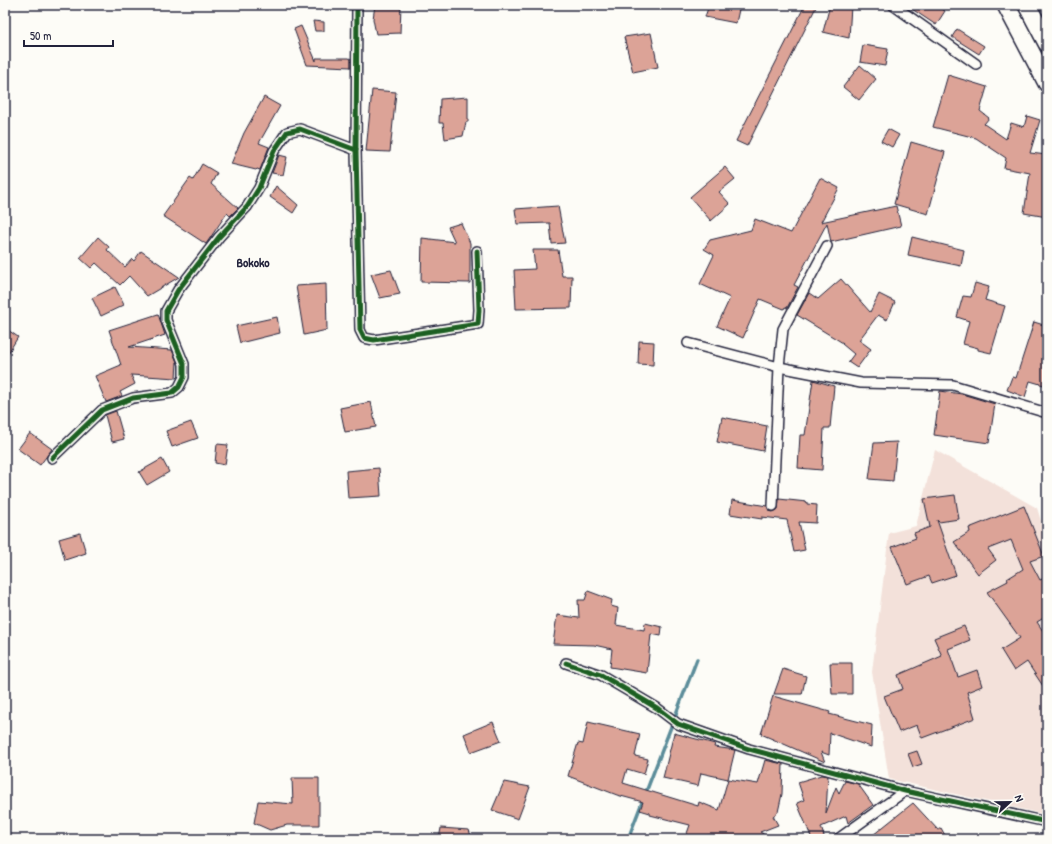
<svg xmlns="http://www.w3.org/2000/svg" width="1052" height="844" font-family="'Patrick Hand',sans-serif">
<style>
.built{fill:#f3e1da}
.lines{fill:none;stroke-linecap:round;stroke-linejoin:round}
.stream{stroke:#5c8d9a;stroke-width:3.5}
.building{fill:#dca397;stroke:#22223b}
.street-casing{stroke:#22223b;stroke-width:12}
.highway-casing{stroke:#22223b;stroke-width:20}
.street{stroke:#fdfcf7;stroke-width:9}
.highway{stroke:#fdfcf7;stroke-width:17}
.cycleway-casing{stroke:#fdfcf7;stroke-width:8}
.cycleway{stroke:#1b5e20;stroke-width:5}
.labels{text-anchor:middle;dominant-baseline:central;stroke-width:3.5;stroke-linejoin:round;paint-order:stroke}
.quarter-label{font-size:13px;font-weight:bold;fill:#22223b;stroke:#fdfcf7}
</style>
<rect width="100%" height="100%" fill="#fdfcf7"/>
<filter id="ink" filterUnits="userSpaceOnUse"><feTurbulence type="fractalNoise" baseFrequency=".025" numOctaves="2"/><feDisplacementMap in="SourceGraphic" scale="8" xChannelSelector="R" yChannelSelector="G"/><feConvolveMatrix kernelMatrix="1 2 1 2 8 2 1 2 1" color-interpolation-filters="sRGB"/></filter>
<g filter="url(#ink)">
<polygon class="built" points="935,450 1037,508 1047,540 1047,815 889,779 872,672 889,533 916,526"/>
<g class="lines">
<polyline class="stream" points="628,839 697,659"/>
</g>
<g class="building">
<polygon points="375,5 401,5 400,33 376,34 373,19"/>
<polygon points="709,5 740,5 736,23 705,17"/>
<polygon points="805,5 817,5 747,146 736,141"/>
<polygon points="830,5 851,6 849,38 823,32"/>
<polygon points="906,5 936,5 945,11 936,25"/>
<polygon points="313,21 324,22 324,31 315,31"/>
<polygon points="301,26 316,61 316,58 349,58 351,59 351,67 307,65 294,29"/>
<polygon points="957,29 984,46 979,54 952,37"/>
<polygon points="651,33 658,67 633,72 624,37"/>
<polygon points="863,45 888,49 885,66 860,62"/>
<polygon points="860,65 876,79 859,100 843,87"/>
<polygon points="948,75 987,87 980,111 989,118 984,124 1006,139 1011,123 1024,127 1027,116 1040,120 1030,153 1047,155 1047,217 1024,213 1030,173 1004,168 1006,158 976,138 933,127"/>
<polygon points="372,90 396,92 390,152 366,151"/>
<polygon points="264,97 280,106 259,143 269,147 260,170 257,169 256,170 231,164 244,133"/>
<polygon points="468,97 468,122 466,122 463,136 445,139 443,123 439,123 440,99"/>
<polygon points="888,129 899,135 892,147 881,141"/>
<polygon points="911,142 945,152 928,214 894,204"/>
<polygon points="279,155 287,157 283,175 272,173"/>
<polygon points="202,164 217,173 211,184 238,208 230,216 227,213 206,244 163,216 190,178 193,180"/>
<polygon points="725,167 735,179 719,192 730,204 711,221 690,197"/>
<polygon points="820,178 839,188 821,222 896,206 901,226 831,242 827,223 794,285 798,287 787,308 785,307 784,309 760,299 743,338 717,326 730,298 700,284 714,255 704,249 710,240 751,230 755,219 791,233"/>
<polygon points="276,186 298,205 293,213 270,197"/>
<polygon points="558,206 565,243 552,244 550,223 517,224 515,209"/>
<polygon points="461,223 470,243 470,283 421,282 422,238 455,242 448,227"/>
<polygon points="98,237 109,247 107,250 125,267 132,259 134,261 141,251 179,277 147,296 129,276 120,285 96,263 91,268 80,258"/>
<polygon points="912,237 964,250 961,266 908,255"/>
<polygon points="533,250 558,250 562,276 572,276 571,308 516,309 514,270 535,269"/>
<polygon points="391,270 400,294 380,298 371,274"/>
<polygon points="841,279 870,312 879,294 895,302 887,320 878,315 859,340 871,349 857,368 848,362 854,354 842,344 843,343 797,315 809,293 818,299"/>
<polygon points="975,283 989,287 985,300 1005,306 991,353 978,350 978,348 963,344 969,321 957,317 963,296 971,297"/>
<polygon points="326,284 327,330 304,335 296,286"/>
<polygon points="115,287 124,305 101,316 92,298"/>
<polygon points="158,314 165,335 129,347 172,350 177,362 176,378 131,375 135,384 120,392 122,396 106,402 95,376 121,365 109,330"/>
<polygon points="277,317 280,333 240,343 236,326"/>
<polygon points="1034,322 1047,326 1047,386 1030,381 1025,397 1007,390 1012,377 1016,378"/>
<polygon points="5,328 18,337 5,358"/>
<polygon points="639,341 654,342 653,365 638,364"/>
<polygon points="813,380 834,386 830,428 824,428 822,470 798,468 800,435 805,435"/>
<polygon points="940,391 962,394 995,404 989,443 934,435"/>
<polygon points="371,402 376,427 345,432 340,408"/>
<polygon points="116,411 124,439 112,442 105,415"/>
<polygon points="722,417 767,426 763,451 717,442"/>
<polygon points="191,422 198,438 172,447 166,431"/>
<polygon points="30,433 52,449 40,465 18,449"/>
<polygon points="897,442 893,481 869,479 874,443"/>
<polygon points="217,444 228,445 225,465 215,463"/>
<polygon points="162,459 169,472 147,485 139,472"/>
<polygon points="379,468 381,496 348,498 346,471"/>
<polygon points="955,495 959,519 939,522 937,520 956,575 932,583 929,576 907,584 892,547 916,538 914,533 930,527 924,499"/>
<polygon points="779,499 807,502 807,504 817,505 816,523 799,522 805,550 794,552 787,520 762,517 762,519 730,514 732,500 767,506 769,511 773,512 778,509"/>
<polygon points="1024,506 1044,556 1030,561 1040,580 1047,577 1047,616 1037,622 1047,637 1047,692 1027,662 1014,671 1001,650 1020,638 987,592 1008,581 1007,579 1023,569 1011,540 988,549 996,560 978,574 954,542 970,532 969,528"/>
<polygon points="80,533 86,553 65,560 59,539"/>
<polygon points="588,591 612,600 611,606 618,608 616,625 644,630 645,623 662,627 661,636 651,634 647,673 610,667 612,649 594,645 553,644 557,615 579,618 578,600 585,600"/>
<polygon points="964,626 970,640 948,649 958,677 977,670 982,686 967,692 975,718 922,738 917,725 899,732 884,696 903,689 898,675 942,656 934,638"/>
<polygon points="830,663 852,663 852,694 832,694"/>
<polygon points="783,669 806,676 802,694 774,694"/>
<polygon points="773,696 830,712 829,714 872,725 871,747 830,733 829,755 821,752 825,762 761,734"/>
<polygon points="493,722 501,741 471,752 464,734"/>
<polygon points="588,722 640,734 635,756 648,759 644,774 627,769 623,783 698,806 699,802 719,810 728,779 758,784 765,760 783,764 782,794 778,812 773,816 778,825 760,832 771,839 721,839 708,835 707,839 685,839 690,825 650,815 650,813 640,810 643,802 617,795 568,776 578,743 583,744"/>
<polygon points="674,733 715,744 714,747 735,750 728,779 701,773 698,786 663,778"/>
<polygon points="917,751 922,764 913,767 908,754"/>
<polygon points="821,775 828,776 826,813 836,787 839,793 845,781 858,784 873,805 848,823 846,816 821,827 825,839 812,839 797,803 804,800 798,782"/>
<polygon points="292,778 319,778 319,825 287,825 270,830 254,823 258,801 293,804"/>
<polygon points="504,782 530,787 518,819 492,810"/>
<polygon points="913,803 938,830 941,828 947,839 868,839"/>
<polygon points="441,828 469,830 472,839 439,839"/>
</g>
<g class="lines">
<g class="street-casing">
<g id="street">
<polyline points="357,5 356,150 360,330 364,338 374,340 478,324 479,310 477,251"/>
<polyline points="893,5 976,64"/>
<polyline points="688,343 779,367 861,383 953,385 1047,413"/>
<polyline points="52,458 102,410 133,398 172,393 179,387 184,377 184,364 166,320 166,311 178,290 219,237 247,207 259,188 274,151 287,132 300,129 356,150"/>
<polyline points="773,506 779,367 783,329 827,246"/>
<polyline points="566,663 601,675 657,708 678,724 749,749 905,791 1047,822"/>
<polyline points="838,839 905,791"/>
</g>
</g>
<g class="highway-casing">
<g id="highway">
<polyline points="1006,5 1047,83"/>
<polyline points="1027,5 1047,43"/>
</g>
</g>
<use href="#street" class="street"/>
<use href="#highway" class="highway"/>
<g class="cycleway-casing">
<g id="cycleway">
<polyline points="357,5 356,150 360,330 364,338 374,340 478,324 479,310 477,251"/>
<polyline points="52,458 102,410 133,398 172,393 179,387 184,377 184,364 166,320 166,311 178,290 219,237 247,207 259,188 274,151 287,132 300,129 356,150"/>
<polyline points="566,663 601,675 657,708 678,724 749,749 905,791 1047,822"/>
</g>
</g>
<use href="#cycleway" class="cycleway"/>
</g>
</g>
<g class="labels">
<g class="quarter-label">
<text x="253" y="262">Bokoko</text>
</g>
</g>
<rect width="1052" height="844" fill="none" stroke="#fdfcf7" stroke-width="20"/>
<rect x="10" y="10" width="1032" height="824" fill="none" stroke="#22223b" stroke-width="1.5" filter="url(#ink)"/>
<g transform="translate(1010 802) rotate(68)" stroke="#fdfcf7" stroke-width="3" paint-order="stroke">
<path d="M0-3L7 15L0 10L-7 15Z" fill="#22223b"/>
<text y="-6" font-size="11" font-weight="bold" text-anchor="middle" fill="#22223b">N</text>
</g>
<path d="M24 40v6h89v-6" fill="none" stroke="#22223b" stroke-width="2"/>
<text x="30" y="40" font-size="12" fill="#22223b" stroke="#fdfcf7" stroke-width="3" paint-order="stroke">50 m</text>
</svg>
